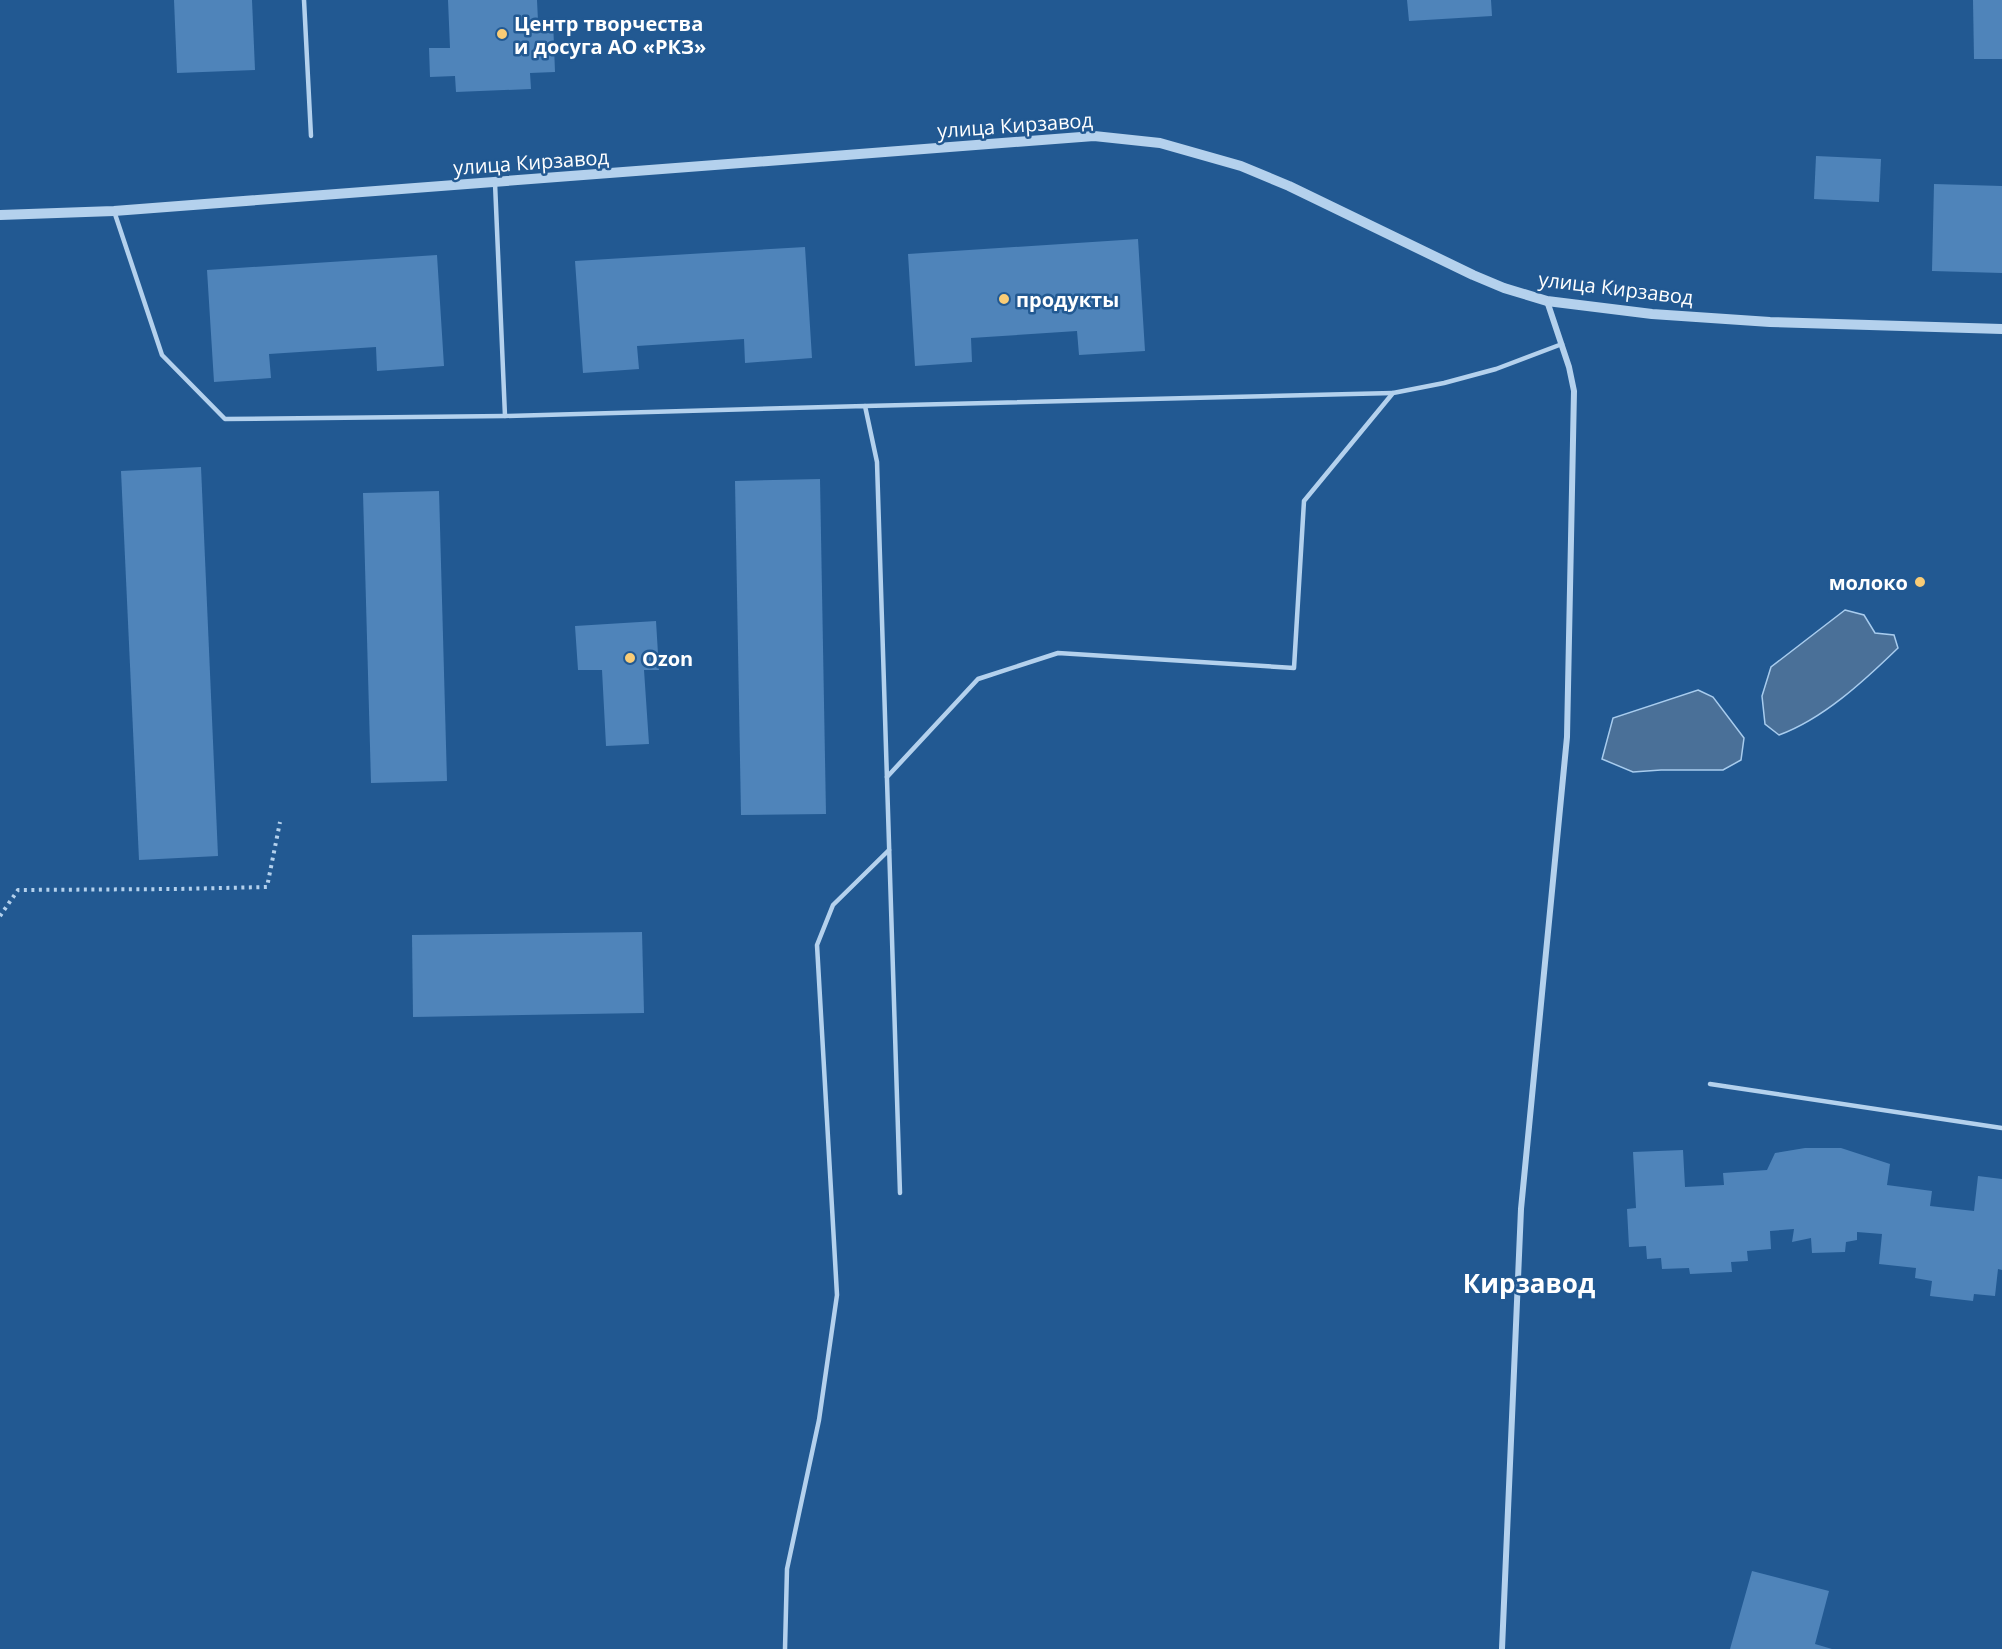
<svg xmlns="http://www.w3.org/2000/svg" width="2002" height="1649" font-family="'Open Sans',sans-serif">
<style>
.water{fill:#4a7098;stroke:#a8ccee;stroke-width:1.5}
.building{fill:#4f84ba}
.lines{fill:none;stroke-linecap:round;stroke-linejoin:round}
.path{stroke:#b4d1ed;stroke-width:4;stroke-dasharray:3 4.5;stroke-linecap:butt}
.service{stroke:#b4d1ed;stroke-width:4.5}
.minor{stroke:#b4d1ed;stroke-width:6}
.tertiary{stroke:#b4d1ed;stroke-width:10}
.poi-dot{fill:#f9cc76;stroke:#225992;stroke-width:2}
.labels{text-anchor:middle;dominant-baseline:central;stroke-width:5;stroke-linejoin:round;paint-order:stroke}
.poi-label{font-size:20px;font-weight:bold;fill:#fff;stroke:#225992;text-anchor:start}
.street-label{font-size:20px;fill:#fff;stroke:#225992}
.district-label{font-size:26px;font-weight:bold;fill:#fff;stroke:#225992}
</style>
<rect width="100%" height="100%" fill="#225992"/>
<g class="water">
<path d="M 1845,610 L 1864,615 L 1875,633 L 1894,635 L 1898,648 C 1864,681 1823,719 1779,735 L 1765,724 L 1762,696 L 1771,667 Z"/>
<polygon points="1698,690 1713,697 1744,738 1741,760 1723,770 1661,770 1633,772 1602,759 1613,718"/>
</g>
<g class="building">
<polygon points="174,0 252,0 255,70 177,73"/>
<polygon points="448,0 537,0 538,21 553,20 555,72 530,73 531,89 456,92 455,76 430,77 429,48 450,48"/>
<polygon points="1407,0 1491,0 1492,16 1409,21"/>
<polygon points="1973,0 2002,0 2002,59 1974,59"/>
<polygon points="1816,156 1881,159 1879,202 1814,199"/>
<polygon points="1934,184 2002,186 2002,273 1932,271"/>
<polygon points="1138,239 1145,351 1079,355 1077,331 971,338 972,362 915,366 908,254"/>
<polygon points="805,247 812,358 745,363 744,339 637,346 639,369 583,373 575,261"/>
<polygon points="437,255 444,366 377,371 376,347 269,354 271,378 214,382 207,270"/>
<polygon points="201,467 218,856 139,860 121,471"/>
<polygon points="820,479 826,814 741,815 735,481"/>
<polygon points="439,491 447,781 371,783 363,493"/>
<polygon points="656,621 659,670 644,670 649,744 606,746 602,670 578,670 575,626"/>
<polygon points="642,932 644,1013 413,1017 412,935"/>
<polygon points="1805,1148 1841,1148 1890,1164 1887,1185 1932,1191 1930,1206 1974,1211 1978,1176 2002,1179 2002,1270 1998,1269 1995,1296 1974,1294 1973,1301 1930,1296 1932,1281 1915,1278 1916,1268 1879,1264 1882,1234 1857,1232 1857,1240 1846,1242 1845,1252 1812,1253 1811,1238 1792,1242 1794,1229 1770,1231 1771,1249 1747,1251 1748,1261 1731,1262 1732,1272 1690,1274 1689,1268 1662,1269 1661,1258 1647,1259 1646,1246 1629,1247 1627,1209 1636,1208 1633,1152 1683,1150 1685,1187 1724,1185 1723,1173 1767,1170 1775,1153"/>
<polygon points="1752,1571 1829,1591 1815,1644 1832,1649 1730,1649"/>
</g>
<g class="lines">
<polyline class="path" points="0,916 18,890 176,889 267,887 280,822"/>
<g class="service">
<polyline points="304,0 311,136"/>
<polyline points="495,183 505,416"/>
<polyline points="114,211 162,355 225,419 505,416 865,406 877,462 900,1193"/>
<polyline points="865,406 1393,393"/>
<polyline points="887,777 978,679 1058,653 1294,668 1304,501 1393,393 1444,383 1496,369 1562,344"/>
<polyline points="1710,1084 2002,1128"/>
<polyline points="785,1649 787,1569 819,1420 837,1295 817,945 833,905 889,850"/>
</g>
<polyline class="minor" points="1502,1649 1521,1209 1567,737 1574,391 1569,367 1547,301"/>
<polyline class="tertiary" points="0,215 114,211 1094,136 1160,143 1241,166 1289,186 1473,275 1504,288 1547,301 1652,314 1770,322 2002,329"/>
</g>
<g class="poi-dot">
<circle cx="502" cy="34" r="6"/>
<circle cx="1004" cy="299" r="6"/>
<circle cx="1920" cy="582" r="6"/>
<circle cx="630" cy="658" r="6"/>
</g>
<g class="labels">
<g class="poi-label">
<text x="514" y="23">Центр творчества<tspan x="514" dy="23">и досуга АО «РКЗ»</tspan></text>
<text x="1016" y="299">продукты</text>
<text x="1908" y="582" text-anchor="end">молоко</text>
<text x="642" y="658">Ozon</text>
</g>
<g class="street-label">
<text transform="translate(1015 125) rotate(-4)">улица Кирзавод</text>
<text transform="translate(531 162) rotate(-4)">улица Кирзавод</text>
<text transform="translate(1616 288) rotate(7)">улица Кирзавод</text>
</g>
<g class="district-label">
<text x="1529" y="1283">Кирзавод</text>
</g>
</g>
</svg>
